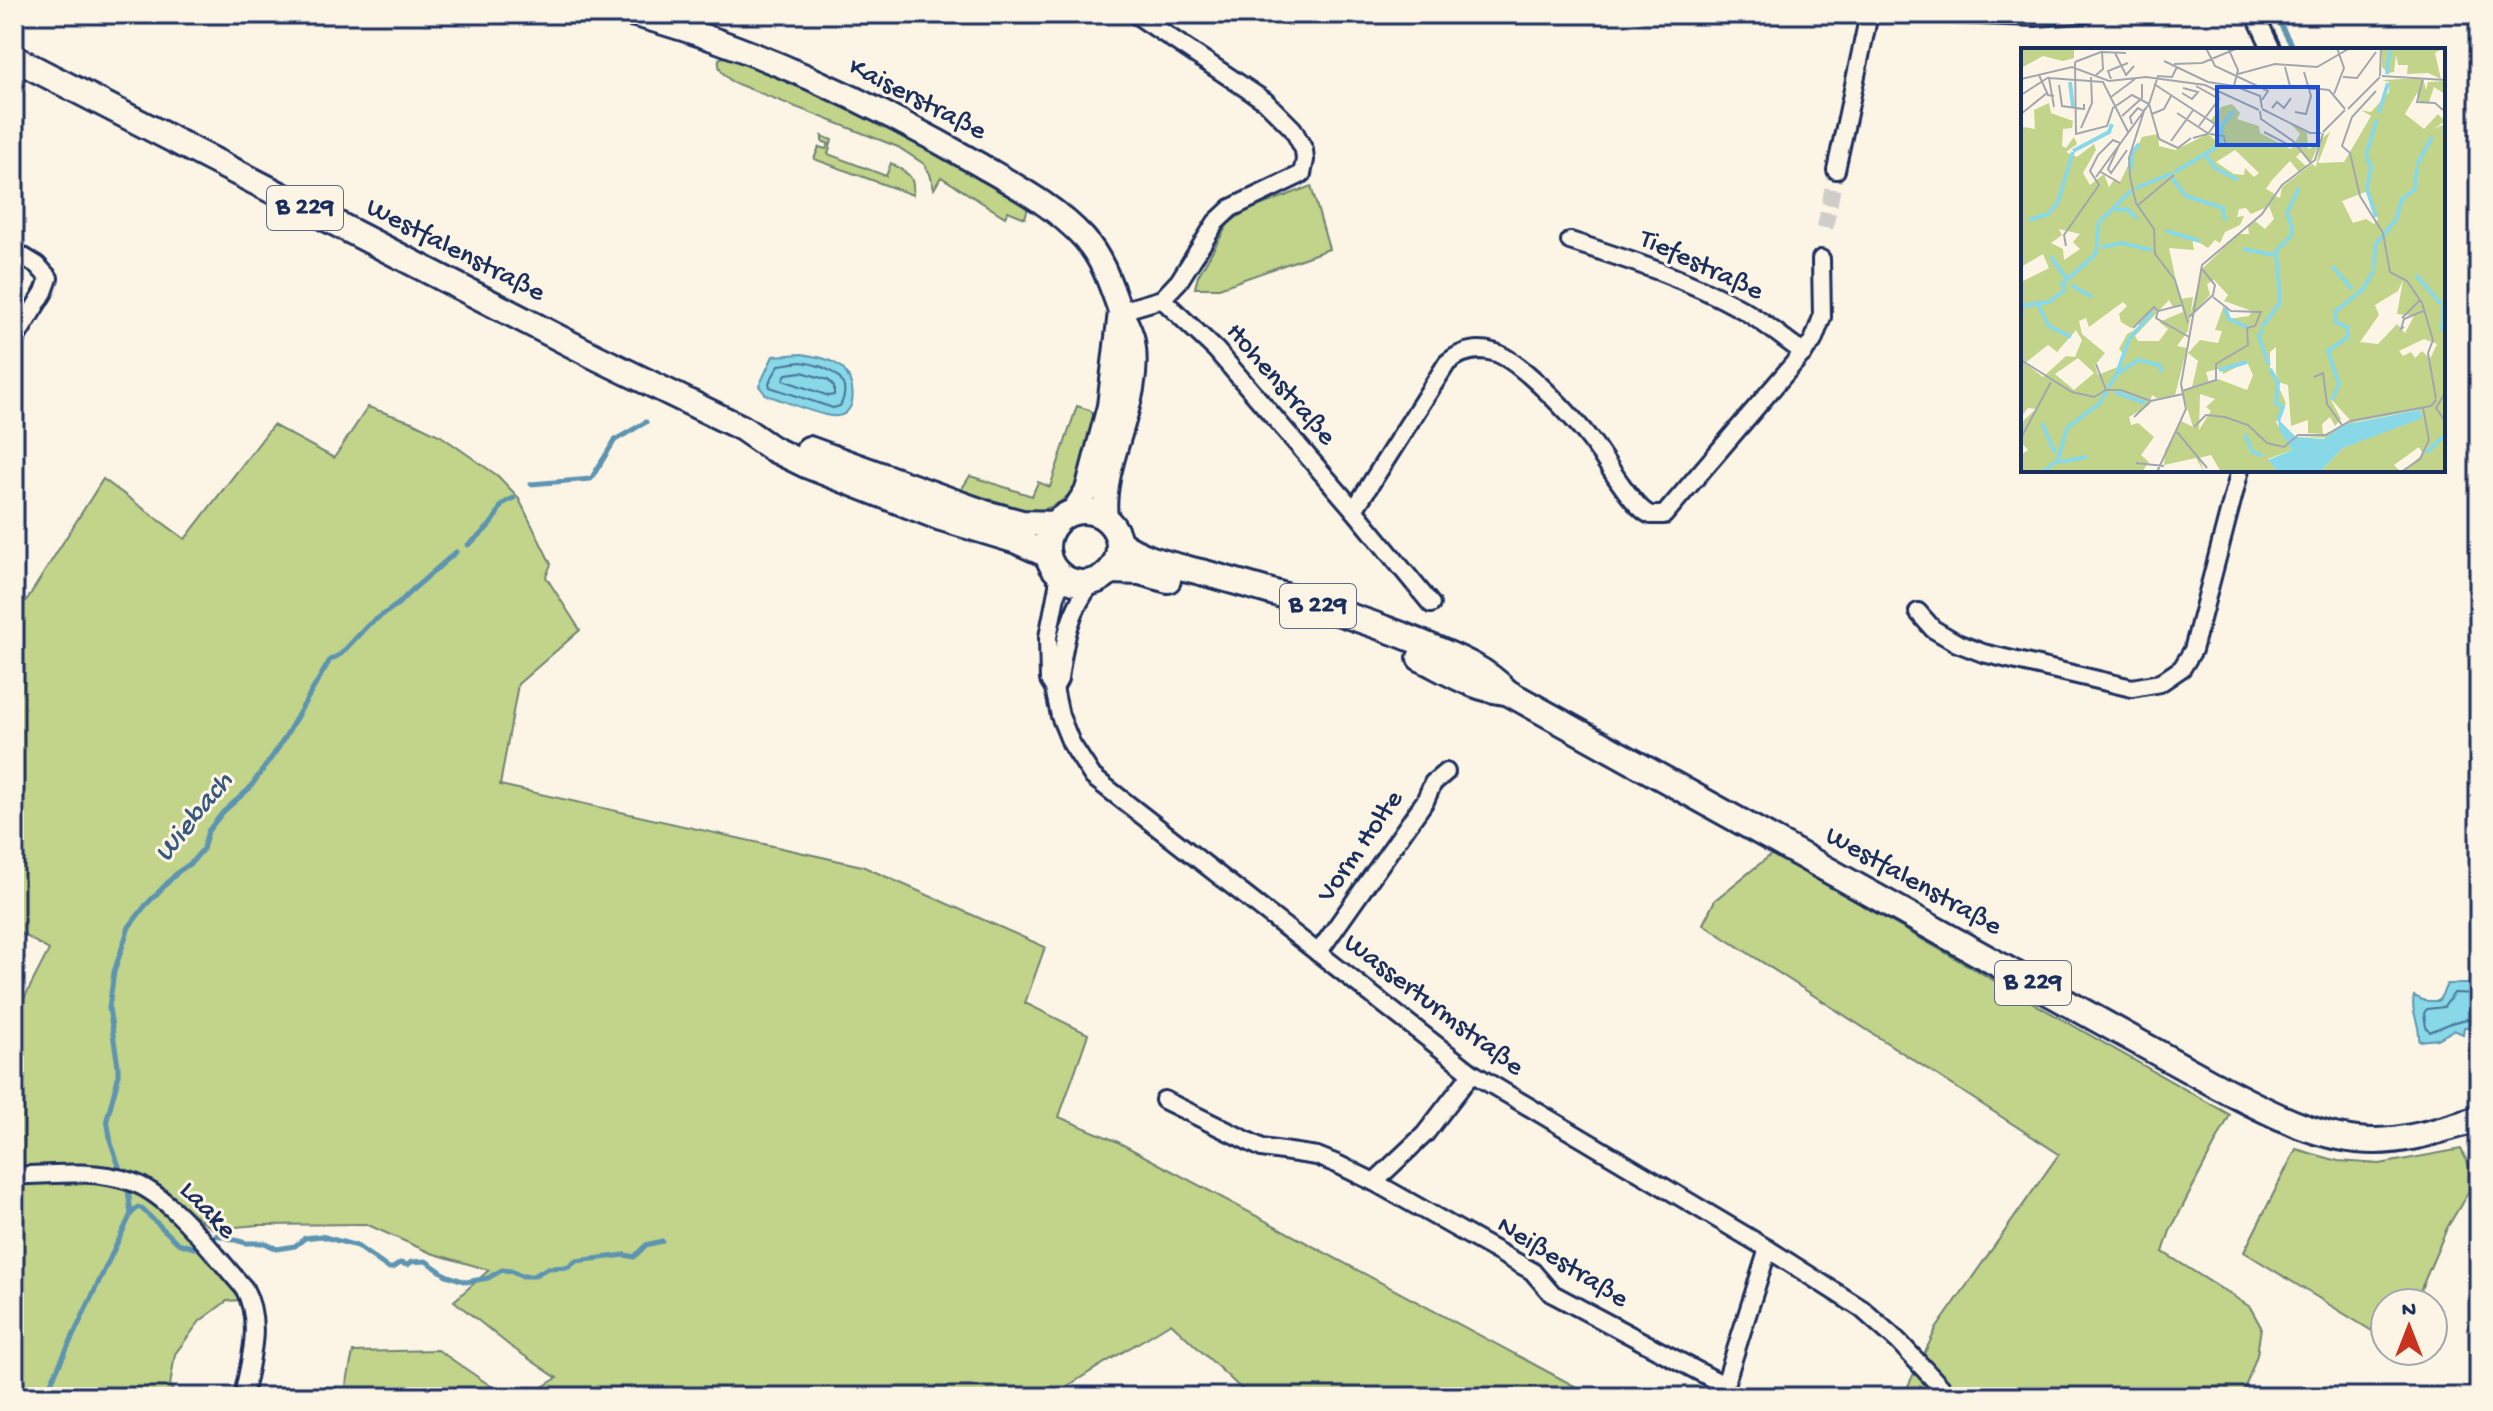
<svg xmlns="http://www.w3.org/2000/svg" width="2493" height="1411" font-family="'Gochi Hand',sans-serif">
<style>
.green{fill:#c2d489;stroke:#6e8274;stroke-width:2}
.water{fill:#89d8e8;stroke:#5d94b1;stroke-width:2}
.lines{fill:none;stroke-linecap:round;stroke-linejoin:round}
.shore{stroke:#477395;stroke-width:2}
.stream{stroke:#5d94b1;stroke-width:5}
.minor-tunnel{stroke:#cfcdca;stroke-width:16;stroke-dasharray:16 8;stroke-linecap:butt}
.minor-casing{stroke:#1b2f5e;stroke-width:22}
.secondary-casing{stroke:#1b2f5e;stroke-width:28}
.primary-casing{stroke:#1b2f5e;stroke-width:30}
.minor{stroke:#fcf5e5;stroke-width:16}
.secondary{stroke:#fcf5e5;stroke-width:22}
.primary{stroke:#fcf5e5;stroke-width:24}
.labels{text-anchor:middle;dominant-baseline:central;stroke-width:6;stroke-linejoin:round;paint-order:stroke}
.shield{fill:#fcf5e5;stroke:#5e6a86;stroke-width:2}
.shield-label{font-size:26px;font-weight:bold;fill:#1b2f5e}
.street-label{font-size:28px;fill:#1b2f5e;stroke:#fcf5e5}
.water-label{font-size:30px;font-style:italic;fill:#365980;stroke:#fcf5e5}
.inset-river{fill:none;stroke:#89d8e8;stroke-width:4}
.inset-road{fill:none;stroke:#a2a6af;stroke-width:2}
.view{fill:#1d4ed8;fill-opacity:0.15;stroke:#1d4ed8;stroke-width:4}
.inset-edge{fill:none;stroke:#1b2f5e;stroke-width:4}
</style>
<rect width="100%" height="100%" fill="#fcf5e5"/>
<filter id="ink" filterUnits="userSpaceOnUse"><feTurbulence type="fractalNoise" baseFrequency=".0125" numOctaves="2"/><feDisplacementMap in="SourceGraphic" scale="16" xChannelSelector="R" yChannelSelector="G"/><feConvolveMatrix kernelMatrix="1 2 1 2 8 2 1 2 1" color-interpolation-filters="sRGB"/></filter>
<g filter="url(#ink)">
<g class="green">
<path d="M 726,56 L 808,88 L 904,133 L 1029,204 L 1025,218 L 1008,211 L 1005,217 L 941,177 L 934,189 L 930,174 L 924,164 L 898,147 L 732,82 C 725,75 717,70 719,59 Z"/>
<path d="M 822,136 L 832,140 L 828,154 L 886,176 L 891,163 C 907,174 915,174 913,195 L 814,159 L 819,147 L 826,149 L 829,144 L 822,141 Z"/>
<polygon points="1311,186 1329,249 1219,288 1195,288 1198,276 1228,224 1244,212"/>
<path d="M 1077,406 L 1090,410 L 1096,418 C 1085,461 1085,505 1031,512 L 961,490 L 970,476 L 1032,496 L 1038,482 L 1050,487 Z"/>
<path d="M 368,407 L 412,422 L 441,436 L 498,476 L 518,497 L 551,564 L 546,577 L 580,630 L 518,684 L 500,785 L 862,866 L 1045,947 L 1025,1003 L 1088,1034 L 1059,1117 L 1116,1141 L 1595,1397 L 1250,1397 L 1171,1323 C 1131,1348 1090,1370 1052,1397 L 526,1397 L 557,1378 L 510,1346 L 454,1301 L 489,1270 L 431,1253 L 366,1224 L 258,1225 L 213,1229 L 158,1189 L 109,1173 L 14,1167 L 14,1018 L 49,950 L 14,929 L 14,615 L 28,598 L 103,479 L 185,539 L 273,425 L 334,458 Z"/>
<polygon points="1772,854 2230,1115 2170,1231 2163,1252 2250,1307 2261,1327 2257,1355 2246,1385 2244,1397 1959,1397 1922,1358 1936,1329 2059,1154 1703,924 1715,900"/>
<polygon points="2296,1149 2338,1161 2380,1164 2461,1149 2470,1167 2469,1191 2447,1228 2415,1303 2385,1303 2385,1339 2244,1252"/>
<path d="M 78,1180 C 97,1181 116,1180 134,1188 C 169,1204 221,1267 240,1300 L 227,1301 L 200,1321 L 175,1354 L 170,1386 L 177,1397 L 14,1397 L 14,1182 Z"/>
<polygon points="438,1350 507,1397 344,1397 353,1352"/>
<polygon points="1915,1371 1939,1397 1903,1397"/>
</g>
<g class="water">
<path d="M 802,354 C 814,356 827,358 838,365 C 856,376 861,419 832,416 C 817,415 783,400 766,395 L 759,386 L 773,356 Z"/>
<path d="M 2447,984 L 2470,984 L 2477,986 L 2479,1006 L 2476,1016 L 2478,1022 L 2470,1027 L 2464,1027 L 2463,1034 L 2454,1030 L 2438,1039 L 2419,1041 C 2421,1026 2410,1011 2414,996 L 2425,1001 L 2439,1001 Z"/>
</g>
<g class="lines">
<g class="shore">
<path d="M 801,362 C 824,365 856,377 840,406 L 833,408 L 770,387 L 769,383 L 779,365 Z"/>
<polygon points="802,372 828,380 834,387 834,395 829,396 783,380 786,374"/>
<polyline points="2479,994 2454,993 2444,1007 2427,1009 2424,1013 2426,1027 2430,1032 2451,1023 2479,1016"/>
</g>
<g class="stream">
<polyline points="2275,14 2294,50"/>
<polyline points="531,484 591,479 615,440 646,422"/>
<path d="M 468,545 C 477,538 486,531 493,521 C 502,509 496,505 514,498"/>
<polyline points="120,1169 111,1143 107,1119 118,1078 118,1066 109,1008 114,972 129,927 145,906 178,872 191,863 203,849 208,831 223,812 249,789 279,747 330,660 341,654 368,625 398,604 410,592 456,552"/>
<polyline points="131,1214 138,1207 141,1208 178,1243 194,1248 199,1244"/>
<polyline points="212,1238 217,1235 246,1243 265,1243 277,1249 295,1246 305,1238 321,1236 357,1246 388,1268 393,1268 400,1263 408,1265 411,1262 426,1261 446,1275 466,1282 488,1278 502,1270 511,1271 521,1276 533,1276 548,1268 569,1267 576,1261 625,1255 634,1257 646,1245 662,1241"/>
<polyline points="44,1397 131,1214 128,1190"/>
</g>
<polyline class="minor-tunnel" points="1825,228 1836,170"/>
<g class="minor-casing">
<g id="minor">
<polyline points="1951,14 2035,17 2084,14"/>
<polyline points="2255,14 2272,50"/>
<polyline points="1836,170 1869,14"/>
<path d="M 1570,241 C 1630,260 1688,279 1743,310 C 1764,322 1784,339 1804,353"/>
<polyline points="14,251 37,265 49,278 44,292 14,341"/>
<polyline points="1162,299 1216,350 1354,510 1431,604"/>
<polyline points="1121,311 1162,299 1179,281 1216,222 1231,208 1302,174 1305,160 1304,150 1293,129 1265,101 1135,14"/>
<path d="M 1354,510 L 1447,363 C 1460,352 1475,347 1493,352 C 1520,359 1575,419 1593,443 C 1605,459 1634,510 1651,515 C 1653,515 1661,515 1664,515 L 1813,341 L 1822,317 L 1821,259"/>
<polyline points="1058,573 1058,586 1048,637 1049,680 1054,688 1060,716 1071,743 1093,777 1472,1073 1768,1249 1862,1309 1899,1342 1950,1397"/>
<polyline points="1918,612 1933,629 1957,643 1983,653 2132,688 2160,683 2182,668 2193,650 2240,470"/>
<path d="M 1054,688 L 1059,679 C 1064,644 1069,610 1092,583"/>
<polyline points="1318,953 1425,801 1433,783 1446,772"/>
<polyline points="1164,1100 1262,1148 1317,1156 1337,1164 1374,1182 1532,1271 1551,1293 1724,1385"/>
<path d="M 14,1176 C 52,1174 95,1169 132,1182 C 172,1196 215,1256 244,1288 C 263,1323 250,1360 243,1397"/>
<polyline points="1374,1182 1425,1134 1472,1073"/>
<polyline points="1721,1397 1768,1249"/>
</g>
</g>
<g class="secondary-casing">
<g id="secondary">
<path d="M 631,14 C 748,44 876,105 980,165 C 1016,186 1056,207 1084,238 C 1102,258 1110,283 1119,308 C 1124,319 1131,329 1133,341 C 1144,402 1099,460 1106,519"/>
<polyline points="1072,513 1087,490 1109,406 1120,312"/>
</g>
</g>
<g class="primary-casing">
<g id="primary">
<polyline points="14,58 596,357 742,428 771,448 806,465 941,518 1017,541 1048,555"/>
<polyline points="809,449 985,513 1022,523 1055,524"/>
<circle cx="1083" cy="547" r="36"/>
<path d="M 1119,542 C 1145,562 1181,566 1212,575 C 1283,595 1354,615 1422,643 C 1453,656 1484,667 1507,692 L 2212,1083 C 2262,1109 2317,1141 2375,1141 C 2410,1141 2446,1128 2479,1119"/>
<polyline points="1111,571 1140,572 1168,580"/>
<path d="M 1420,658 C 1449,672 1473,689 1507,692"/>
</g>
</g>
<use href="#minor" class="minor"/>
<use href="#secondary" class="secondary"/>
<use href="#primary" class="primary"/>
</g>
</g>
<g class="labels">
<g class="shield">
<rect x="267" y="186" width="76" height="44" rx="6"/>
<rect x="1280" y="584" width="76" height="44" rx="6"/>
<rect x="1995" y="961" width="76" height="44" rx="6"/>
</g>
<g class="shield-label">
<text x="305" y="208">B 229</text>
<text x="1318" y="606">B 229</text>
<text x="2033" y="983">B 229</text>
</g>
<g class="street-label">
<text transform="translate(917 100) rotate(27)">Kaiserstraße</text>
<text transform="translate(455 251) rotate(27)">Westfalenstraße</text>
<text transform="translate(1701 266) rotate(25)">Tiefestraße</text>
<text transform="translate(1280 385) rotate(49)">Hohenstraße</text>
<text transform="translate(1361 847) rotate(-55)">Vorm Holte</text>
<text transform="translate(1913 882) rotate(29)">Westfalenstraße</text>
<text transform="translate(1433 1006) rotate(37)">Wasserturmstraße</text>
<text transform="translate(207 1211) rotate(46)">Laake</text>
<text transform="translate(1562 1263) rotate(32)">Neißestraße</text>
</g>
<g class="water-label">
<text transform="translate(195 818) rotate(-51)">Wiebach</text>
</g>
</g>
<g transform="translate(2021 48)">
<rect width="424" height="424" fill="#fcf5e5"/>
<path d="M 0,0 L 53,0 L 53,10 L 42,13 L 22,8 L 0,20 ZM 361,0 L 423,0 L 414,5 L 420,31 L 407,25 L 386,26 L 387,17 L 377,17 L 375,7 L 373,24 L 367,25 L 361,19 ZM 402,30 L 405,42 L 407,34 L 424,33 L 424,46 L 413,39 L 408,54 L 398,54 L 396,45 L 384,66 L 403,81 L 417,66 L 424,73 L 413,81 L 424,76 L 424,424 L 381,424 L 402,406 L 398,399 L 373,417 L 380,424 L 299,424 L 322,400 L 402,367 L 397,362 L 334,374 L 308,390 L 275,389 L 300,388 L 330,373 L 309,350 L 320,371 L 314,378 L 309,369 L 301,376 L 302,386 L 287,385 L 287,372 L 270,378 L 267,337 L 257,334 L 255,324 L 255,299 L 249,304 L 249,320 L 265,355 L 255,374 L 271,402 L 247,411 L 257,424 L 200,424 L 190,407 L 178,410 L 183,424 L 175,410 L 143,417 L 144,403 L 160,373 L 172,379 L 161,343 L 171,339 L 177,313 L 167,305 L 179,292 L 197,295 L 201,283 L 194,282 L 203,257 L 207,271 L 228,268 L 231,263 L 203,253 L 207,247 L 193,232 L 186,236 L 189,247 L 169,268 L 181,221 L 217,186 L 228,186 L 227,178 L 234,173 L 244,181 L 253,171 L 248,158 L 254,148 L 259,150 L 261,139 L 291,116 L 295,119 L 300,91 L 309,84 L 297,115 L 323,114 L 350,68 L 340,62 L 350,64 L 368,44 L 368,34 L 361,32 ZM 347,143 L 357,171 L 353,176 L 345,171 L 332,175 L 321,153 ZM 382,232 L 376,266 L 393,268 L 384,285 L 376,276 L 357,296 L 339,294 L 358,267 L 354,257 L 377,243 ZM 403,291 L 416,296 L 409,311 L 401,303 L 394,310 L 390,304 L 382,308 L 378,303 ZM 226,314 L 232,327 L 226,342 L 197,331 L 188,335 L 185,324 L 201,320 L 202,326 ZM 179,346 L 194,351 L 185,359 L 190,363 L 178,382 ZM 28,55 L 30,65 L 52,73 L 51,80 L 42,81 L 41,98 L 45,100 L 53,89 L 56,96 L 45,104 L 56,109 L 73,96 L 75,102 L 62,125 L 69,137 L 83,126 L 88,139 L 93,132 L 99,134 L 121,89 L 137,86 L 138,98 L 154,102 L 187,86 L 194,92 L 198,78 L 189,73 L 200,59 L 211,56 L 219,65 L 216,71 L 238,78 L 239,85 L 270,101 L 279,86 L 268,74 L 286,85 L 287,101 L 298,96 L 290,114 L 281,103 L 275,109 L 285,118 L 278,124 L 269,113 L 251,132 L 245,141 L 254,146 L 246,159 L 230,166 L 225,160 L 218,161 L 216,169 L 223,168 L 219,177 L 204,184 L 199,195 L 194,192 L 187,200 L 171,190 L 173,202 L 148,200 L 159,251 L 172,249 L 167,283 L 156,298 L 166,300 L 154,347 L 137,351 L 131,347 L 128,357 L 108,369 L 110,377 L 117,375 L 133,389 L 120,407 L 128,414 L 121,424 L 0,424 L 0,407 L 7,402 L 0,394 L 0,375 L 15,361 L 7,360 L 0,369 L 0,234 L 28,220 L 22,206 L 0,219 L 0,71 L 2,79 L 14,81 L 13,62 ZM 214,102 L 238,125 L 233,129 L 224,120 L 223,127 L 213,126 L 195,114 ZM 38,181 L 59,186 L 52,194 L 59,201 L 43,212 L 42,201 L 30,195 L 41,187 ZM 148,252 L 152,259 L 161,258 L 162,264 L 138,274 L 147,281 L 138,293 L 117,293 L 114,288 ZM 102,254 L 106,258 L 98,266 L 100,274 L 110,280 L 118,274 L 118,280 L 106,286 L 98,301 L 104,308 L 101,317 L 77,327 L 74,317 L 84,305 L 61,286 L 58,273 L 65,270 L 68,279 ZM 55,282 L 61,292 L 54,309 L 45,308 L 22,329 L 4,315 L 27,297 L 36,304 ZM 57,310 L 73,325 L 53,342 L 34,326 Z" fill="#c2d489" fill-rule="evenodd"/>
<path d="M 397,362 L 402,367 L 399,371 L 322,400 L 299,424 L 257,424 L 247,412 L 271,402 L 258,382 L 257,371 L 275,389 L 303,391 L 322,377 Z" fill="#89d8e8"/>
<path class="inset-river" d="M 366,26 L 369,0M 49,34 L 52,59M 358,65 L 367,35M 201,87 L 201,77 L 214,62M 52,103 L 88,84 L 91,76M 184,106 L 194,120 L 217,132M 345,107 L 356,71M 345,108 L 350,118 L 346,141 L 355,169M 396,117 L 411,89M 111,122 L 111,105 L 118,96M 154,124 L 194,100 L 201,89M 151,130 L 165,148 L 202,160 L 204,173M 115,140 L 152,125M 94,162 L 106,161 L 116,171M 8,172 L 27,166 L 37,154 L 52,104M 80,172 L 112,141M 270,176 L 266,165 L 278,140M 145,183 L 179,193M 81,199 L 101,195 L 130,202M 222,201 L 253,207M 30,209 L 45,230M 311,218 L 331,241M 353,220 L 354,197 L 375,172 L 381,151 L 394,141 L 396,119M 395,227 L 420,256M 50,237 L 71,249M 44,241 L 41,236 L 75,206 L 78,172M 15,253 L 28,278 L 50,289M 0,258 L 28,254 L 44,242M 204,260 L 208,271 L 226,279M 241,279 L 259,255 L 255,203 L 271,187 L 271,176M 241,281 L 238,289 L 248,317M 421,283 L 424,251M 249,321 L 257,335 L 255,355 L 262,359 L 257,373M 198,322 L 226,314M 95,328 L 108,291 L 132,264M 87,340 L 97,325 L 117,312 L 138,317 L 141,324M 94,344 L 124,355M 311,352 L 318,336 L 307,303 L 327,289 L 326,279 L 315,274 L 315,263 L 342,241 L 353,222M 21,375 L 34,405M 224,386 L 231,403 L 241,408M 405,405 L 424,387M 39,414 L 66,409M 22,424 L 37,412 L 46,380 L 78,356 L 86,343"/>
<path class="inset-road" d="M 185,0 L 194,18 L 247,43 L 241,52M 207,0 L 217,22 L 213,38 L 239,48 L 241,60M 94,5 L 105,27 L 113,18M 143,13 L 187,34 L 213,38M 54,14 L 55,86 L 86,78 L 92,60 L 111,47 L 128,56M 54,14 L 80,4 L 105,5M 153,16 L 181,15 L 217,0M 264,19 L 269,38 L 308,42 L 324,61M 217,26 L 254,16 L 296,19 L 329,0M 18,27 L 27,47 L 33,48M 75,27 L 82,21 L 81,3M 359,28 L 360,0M 361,28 L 424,32M 322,29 L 336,30 L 355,4M 28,30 L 82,34 L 107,84M 28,30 L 33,59M 402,30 L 396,54 L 414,55 L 422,62M 0,31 L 51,19 L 88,33 L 125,29 L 184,37 L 238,62M 90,31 L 87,23 L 107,15M 133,36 L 194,76 L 187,86 L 172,90M 38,37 L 41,58 L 63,61 L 63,56M 175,38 L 198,51 L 178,78M 355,43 L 331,69 L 321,98 L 329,105 L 339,148 L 362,185 L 369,224 L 386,233 L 401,255 L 412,292 L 407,305 L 415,351M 161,45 L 171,51 L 177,44 L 162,40M 313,46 L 323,20 L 316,0M 0,47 L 28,29M 90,49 L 114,31M 128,56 L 138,91 L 157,100 L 170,90M 124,60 L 108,110 L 109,129 L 115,155 L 133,181 L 134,206 L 154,232 L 167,275M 251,60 L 256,54 L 263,60 L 270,50M 241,61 L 289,85 L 300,85M 327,61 L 359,29M 239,63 L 240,71 L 272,93 L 290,115M 274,64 L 285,66 L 290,48 L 283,24M 156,65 L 188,86M 0,66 L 26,45M 131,66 L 143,61 L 150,48M 101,68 L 121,50 L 121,36M 111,76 L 109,69 L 117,60 L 122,63M 60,80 L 71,55 L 70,29M 243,84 L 266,96M 302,84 L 324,62M 189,86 L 203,88 L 205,98M 150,93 L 173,61M 78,123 L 99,135M 75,129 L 128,56 L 137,28 L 151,29 L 156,19M 116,158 L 153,127M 45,198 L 43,187 L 78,137 L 69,123 L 77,107 L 92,92 L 99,95 L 87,121 L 90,125 L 106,102M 161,257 L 137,263 L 135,270 L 168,289M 168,269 L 192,247 L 194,237 L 181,221M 381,270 L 399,252M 383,279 L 380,281 L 383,271 L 402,263M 112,280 L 133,259 L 137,263M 0,312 L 51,344 L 73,349 L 85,342 L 100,342 L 130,353M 75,316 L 85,342M 293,329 L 302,325 L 306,356 L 321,377M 161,343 L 195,332 L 195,316 L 227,297 L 226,280 L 234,278 L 240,264 L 210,263 L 192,249M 424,345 L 415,360 L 424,373M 113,369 L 130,353 L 162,346M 173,379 L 185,367 L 204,369 L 227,377 L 246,395 L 263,399 L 277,387 L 305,387 L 329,373 L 410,358 L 415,352M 156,384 L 186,420M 0,390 L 30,334M 115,415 L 143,418M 136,424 L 165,361 L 160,336 L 181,217 L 241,166 L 261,137 L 294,112 L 302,85M 380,424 L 399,411 L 408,392 L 402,360"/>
<path class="view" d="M 196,39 L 297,39 L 297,97 L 196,97 Z"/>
<rect width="424" height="424" class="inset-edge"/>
</g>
<rect width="2493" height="1411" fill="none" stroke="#fcf5e5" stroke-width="48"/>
<rect x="24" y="24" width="2445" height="1363" fill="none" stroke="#1b2f5e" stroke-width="3" filter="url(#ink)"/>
<g transform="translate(2409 1327)"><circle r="38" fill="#fcf5e5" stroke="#a2a6af" stroke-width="2"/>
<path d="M0-6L14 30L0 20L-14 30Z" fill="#c8321e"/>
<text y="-12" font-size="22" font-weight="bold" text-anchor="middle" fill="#1b2f5e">N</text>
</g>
</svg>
